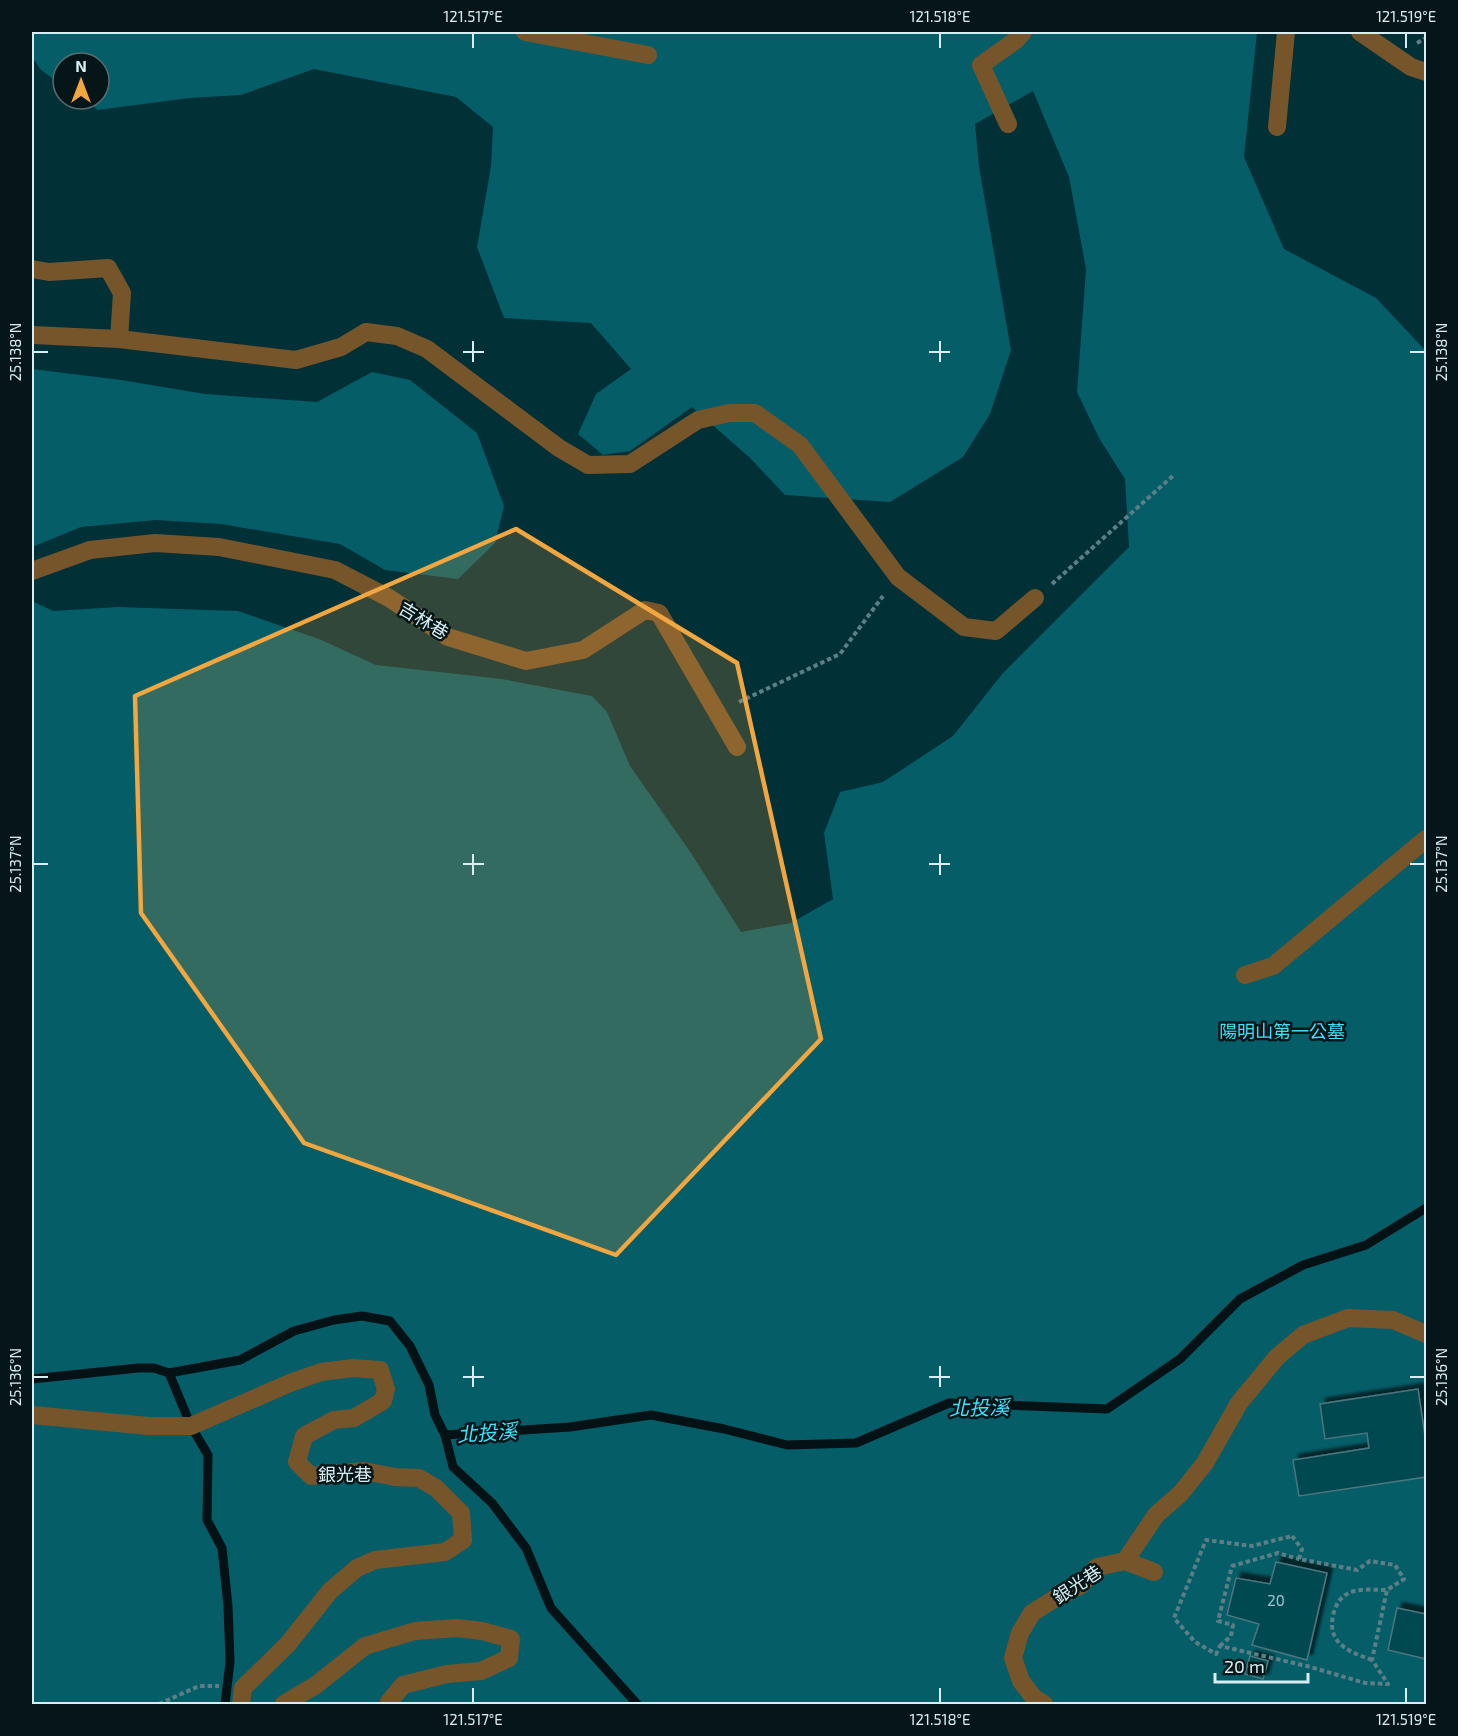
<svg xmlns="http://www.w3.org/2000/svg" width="1458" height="1736" font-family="'Exo 2','Noto Sans TC',sans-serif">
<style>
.green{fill:#055d68}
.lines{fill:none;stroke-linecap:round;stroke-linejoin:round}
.stream{stroke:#051215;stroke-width:9}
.building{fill:#044851;stroke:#4c767d;stroke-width:1.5;filter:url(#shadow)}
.path{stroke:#5b7f85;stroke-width:4;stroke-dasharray:4.5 3;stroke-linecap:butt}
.minor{stroke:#77552b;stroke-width:18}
.marked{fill:#f1a640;fill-opacity:0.2;stroke:#f1a640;stroke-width:4.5;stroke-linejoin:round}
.ticks{fill:none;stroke:#d8eef2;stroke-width:2}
.labels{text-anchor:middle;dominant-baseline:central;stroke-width:5;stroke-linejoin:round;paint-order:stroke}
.number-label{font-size:15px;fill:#a3c4ca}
.street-label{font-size:18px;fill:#d8eef2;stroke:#051518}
.park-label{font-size:18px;fill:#3de2fa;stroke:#051518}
.water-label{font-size:20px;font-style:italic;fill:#3fe3fb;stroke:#051518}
.neatline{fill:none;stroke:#d8eef2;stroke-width:2}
.ticks-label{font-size:15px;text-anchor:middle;fill:#d8eef2}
</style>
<defs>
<filter id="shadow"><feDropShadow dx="5.5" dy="-5.5" stdDeviation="1.5" flood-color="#0009"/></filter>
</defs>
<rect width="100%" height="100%" fill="#013037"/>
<g class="green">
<polygon points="32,32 1257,32 1244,157 1284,249 1376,298 1426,351 1426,1704 32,1704 32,601 53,611 117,607 238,611 319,639 376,665 502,679 592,696 607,712 630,766 691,853 741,932 791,923 833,899 824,833 840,792 883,782 953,736 1003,673 1129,547 1125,479 1099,438 1077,392 1086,269 1069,177 1033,91 975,124 979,167 1011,350 990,414 963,457 890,502 785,495 749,457 692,407 630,451 603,455 578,434 596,394 631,369 591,323 504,318 477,247 491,166 493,127 456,97 314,69 241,95 189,98 98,110 82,99 99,99 99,63 63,63 63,86 41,70 32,57"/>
<polygon points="32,369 121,380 205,394 317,402 372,372 410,380 477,433 504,506 495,543 458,579 385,570 340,544 221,524 156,520 81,527 32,547"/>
</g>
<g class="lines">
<g class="stream">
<polyline points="169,1373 191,1426 208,1455 207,1520 222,1548 228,1606 230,1662 225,1704"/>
<polyline points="32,1379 138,1368 154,1368 169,1373 240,1360 294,1331 334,1320 362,1316 390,1321 410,1346 429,1385 435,1415 445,1435 453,1467 492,1503 526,1548 551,1608 637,1704"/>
<polyline points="445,1435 570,1427 651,1415 724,1429 787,1445 856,1443 949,1403 1107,1409 1180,1359 1240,1299 1303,1265 1366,1245 1426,1208"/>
</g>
</g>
<g class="building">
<polygon points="1418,1389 1426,1443 1426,1477 1299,1496 1293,1460 1369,1448 1367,1433 1325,1439 1320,1404"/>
<polygon points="1276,1562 1327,1573 1307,1660 1252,1645 1259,1624 1227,1615 1236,1578 1270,1584"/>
<polygon points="1397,1608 1426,1614 1426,1659 1388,1650"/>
<polygon points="1250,1656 1268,1661 1263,1679 1245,1674"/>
</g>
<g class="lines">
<g class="path">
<polyline points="1417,43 1426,38"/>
<polyline points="1052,584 1175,474"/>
<polyline points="739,702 840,654 883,596"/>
<polygon points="1292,1536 1302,1549 1299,1559 1357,1570 1370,1561 1395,1565 1404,1579 1387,1590 1372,1660 1388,1684 1365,1683 1307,1666 1220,1646 1216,1654 1195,1642 1174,1618 1206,1540 1252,1546"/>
<polyline points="1220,1646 1231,1636 1233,1625 1218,1621 1232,1566 1278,1553 1299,1559"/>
<path d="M 1372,1660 C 1350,1652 1327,1644 1333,1616 C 1335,1606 1339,1598 1349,1593 C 1359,1588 1375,1590 1387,1590"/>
<polyline points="159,1704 199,1686 219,1686"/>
</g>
<g class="minor">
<polyline points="525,32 648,55"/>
<polyline points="1360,32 1411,67 1426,72"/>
<polyline points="1008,124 981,65 1016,40 1023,32"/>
<polyline points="1277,127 1286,32"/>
<polyline points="32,269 49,272 108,268 122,293 119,339"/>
<polyline points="32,335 119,339 296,360 341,347 366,332 397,336 427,349 559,448 588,465 630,464 698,420 729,413 755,413 800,445 898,577 964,627 996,631 1035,598"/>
<polyline points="32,571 90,550 155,543 219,547 335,570 389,598 448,637 526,661 583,650 645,610 659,613 737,747"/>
<polyline points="1245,975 1273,966 1426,839"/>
<polyline points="32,1415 149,1426 191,1426 290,1383 321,1372 353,1368 380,1370 386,1389 383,1401 354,1418 334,1420 304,1436 297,1462 311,1476 364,1471 395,1477 419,1478 436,1488 461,1513 463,1540 445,1552 375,1560 357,1568 330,1591 288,1644 243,1688 241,1704"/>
<polyline points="1125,1561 1156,1515 1181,1493 1205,1463 1239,1403 1277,1357 1303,1335 1348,1318 1393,1320 1426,1334"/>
<polyline points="1125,1561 1154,1572"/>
<polyline points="284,1704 316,1685 365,1646 415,1631 457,1628 482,1631 511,1639 509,1658 481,1671 447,1674 403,1685 389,1702 390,1704"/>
<polyline points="1044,1704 1034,1698 1021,1681 1013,1658 1020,1633 1032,1613 1054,1599 1081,1585 1097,1567 1125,1561"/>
</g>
</g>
<path class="marked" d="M 516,529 L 737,663 L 821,1039 L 616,1255 L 304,1143 L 141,913 L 135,696 Z"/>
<path class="ticks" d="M 473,33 L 473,48M 940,33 L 940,48M 1406,33 L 1406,48M 473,341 L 473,362M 940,341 L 940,362M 33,352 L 48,352M 463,352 L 484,352M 929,352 L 950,352M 1410,352 L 1425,352M 473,854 L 473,875M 940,854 L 940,875M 33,864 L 48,864M 463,864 L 484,864M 929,864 L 950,864M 1410,864 L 1425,864M 473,1366 L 473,1387M 940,1366 L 940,1387M 33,1377 L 48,1377M 463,1377 L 484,1377M 929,1377 L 950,1377M 1410,1377 L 1425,1377M 473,1688 L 473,1703M 940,1688 L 940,1703M 1406,1688 L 1406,1703"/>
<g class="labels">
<g class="number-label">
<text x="1276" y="1600">20</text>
</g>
<g class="street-label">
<text transform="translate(424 620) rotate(31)">吉林巷</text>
<text x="345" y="1474">銀光巷</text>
<text transform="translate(1077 1584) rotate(-33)">銀光巷</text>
</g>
<g class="park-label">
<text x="1282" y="1031">陽明山第一公墓</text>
</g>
<g class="water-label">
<text transform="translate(979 1407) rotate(-1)">北投溪</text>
<text transform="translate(487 1432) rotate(-4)">北投溪</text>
</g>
</g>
<rect width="1458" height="1736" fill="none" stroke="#051518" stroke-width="66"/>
<g transform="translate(81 81)"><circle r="28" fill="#051518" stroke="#596c6f" stroke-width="1.5"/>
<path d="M0-4.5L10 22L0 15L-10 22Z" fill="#f1a640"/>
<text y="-9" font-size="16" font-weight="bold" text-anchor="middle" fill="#d8eef2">N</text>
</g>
<path d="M1215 1673v9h93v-9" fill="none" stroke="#d8eef2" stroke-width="3"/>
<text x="1224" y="1673" font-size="18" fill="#d8eef2" stroke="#051518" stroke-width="4.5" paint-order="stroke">20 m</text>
<rect x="33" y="33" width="1392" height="1670" class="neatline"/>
<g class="ticks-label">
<text x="473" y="22">121.517°E</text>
<text x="940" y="22">121.518°E</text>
<text x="1406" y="22">121.519°E</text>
<text transform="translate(16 352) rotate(-90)" y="5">25.138°N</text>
<text transform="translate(1442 352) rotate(-90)" y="5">25.138°N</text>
<text transform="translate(16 864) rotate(-90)" y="5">25.137°N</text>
<text transform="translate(1442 864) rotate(-90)" y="5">25.137°N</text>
<text transform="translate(16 1377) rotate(-90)" y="5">25.136°N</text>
<text transform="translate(1442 1377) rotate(-90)" y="5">25.136°N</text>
<text x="473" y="1725">121.517°E</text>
<text x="940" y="1725">121.518°E</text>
<text x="1406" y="1725">121.519°E</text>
</g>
</svg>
